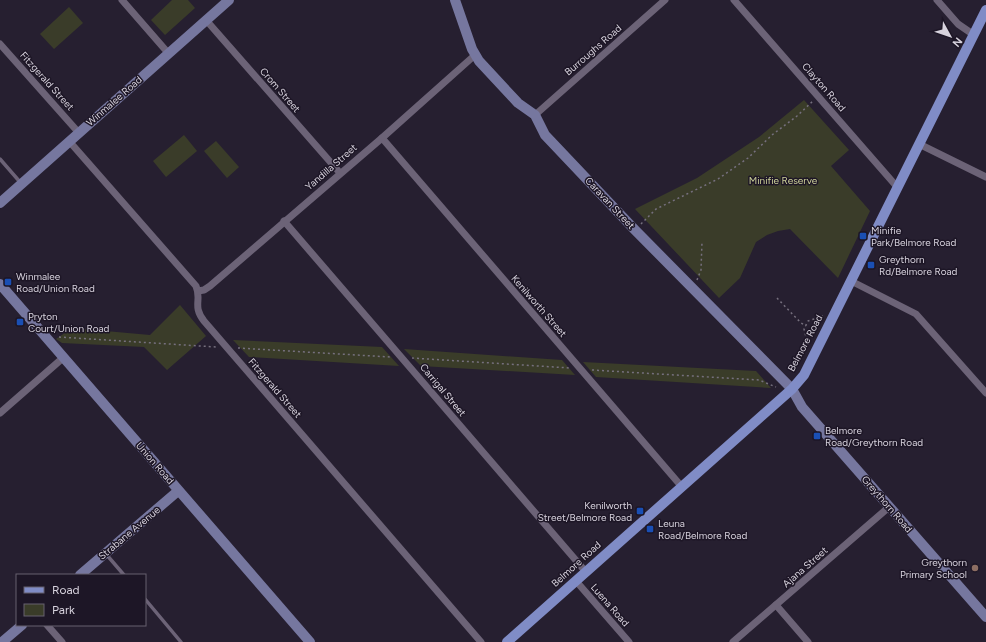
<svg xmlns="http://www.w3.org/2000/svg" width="986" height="642" font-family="Figtree,sans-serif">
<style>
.green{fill:#3a3c29}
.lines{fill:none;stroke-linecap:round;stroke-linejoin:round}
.path{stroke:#76707e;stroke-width:1.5;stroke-dasharray:2 3;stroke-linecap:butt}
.lane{stroke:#6c6377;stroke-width:3.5}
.street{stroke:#6c6377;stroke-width:7}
.secondary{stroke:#76779f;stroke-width:10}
.primary{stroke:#808cc6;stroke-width:10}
.transit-dot{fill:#1a4fb4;stroke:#1d1626;stroke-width:1.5}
.education-dot{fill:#8d6e63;stroke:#1d1626;stroke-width:1.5}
.labels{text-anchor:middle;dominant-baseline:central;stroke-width:3;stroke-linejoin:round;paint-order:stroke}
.street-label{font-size:10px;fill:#d7d2dd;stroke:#1d1626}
.park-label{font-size:10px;fill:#cdd199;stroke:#1d1626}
.poi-label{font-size:10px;fill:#d7d2dd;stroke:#1d1626;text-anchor:start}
</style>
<rect width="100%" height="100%" fill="#261f30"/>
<g class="green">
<polygon points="172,0 188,0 195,8 165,35 151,20"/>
<polygon points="69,7 83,23 54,49 40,34"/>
<polygon points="804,100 849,150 831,166 870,211 838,278 790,229 778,231 767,235 756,242 740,278 719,298 635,209 697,178 759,137"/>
<polygon points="184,135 197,151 166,177 153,161"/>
<polygon points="216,141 239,167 227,178 204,151"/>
<polygon points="180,305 206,336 167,370 144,347 62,343 56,339 72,328 150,335"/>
<polygon points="233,340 382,347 399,366 249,357"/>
<polygon points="404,349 562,360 575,375 421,366"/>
<polygon points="583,362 756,371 771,388 596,377"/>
</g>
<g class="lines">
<g class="path">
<polyline points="641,224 656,209 718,179 748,158 772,135 797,116 813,101"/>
<polyline points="697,280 701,270 702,242"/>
<polyline points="777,298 801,323 806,326"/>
<polyline points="59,337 216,347"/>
<polyline points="808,345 804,329 808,321 823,316"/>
<polyline points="238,348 390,357"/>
<polyline points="412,358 570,368"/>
<polyline points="592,370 759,380 776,387"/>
</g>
<g class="lane">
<polyline points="0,159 20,182"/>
<polyline points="106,554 124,575"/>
<polyline points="145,599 181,642"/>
</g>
<g class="street">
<polyline points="122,0 169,54"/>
<polyline points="734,0 898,188"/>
<polyline points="937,0 958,24 974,35"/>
<polyline points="206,20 340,173"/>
<polyline points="0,44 79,133"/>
<polyline points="535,115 665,0"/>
<polyline points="382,138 682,487"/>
<path d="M 69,141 L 196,286 C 202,300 192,306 204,321 L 481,642"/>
<polyline points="919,144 986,177"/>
<polyline points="284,221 586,572"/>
<polyline points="851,281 916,314 986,393"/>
<polyline points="198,291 204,290 210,286 382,138 475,55"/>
<polyline points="0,413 64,357"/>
<polyline points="576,581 629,642"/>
<polyline points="776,605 808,642"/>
<polyline points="47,625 62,642"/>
<polyline points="733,642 889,507"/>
</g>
<g class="secondary">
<polyline points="455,0 472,49 479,61 518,103 535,115 545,135 635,230 792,389 802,407 986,617"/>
<polyline points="0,203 229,0"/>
<polyline points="0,284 310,642"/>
<polyline points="80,575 178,491"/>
<polyline points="2,642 22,625"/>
</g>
<polyline class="primary" points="507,642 792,389 804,375 986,10"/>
</g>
<g class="transit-dot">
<rect x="859" y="232" width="8" height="8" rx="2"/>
<rect x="867" y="261" width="8" height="8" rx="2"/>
<rect x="4" y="278" width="8" height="8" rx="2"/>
<rect x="16" y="318" width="8" height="8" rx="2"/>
<rect x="813" y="432" width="8" height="8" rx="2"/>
<rect x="636" y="507" width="8" height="8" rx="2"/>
<rect x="646" y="525" width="8" height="8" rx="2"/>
</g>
<circle class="education-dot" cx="975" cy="568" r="4"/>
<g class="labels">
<g class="street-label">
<text transform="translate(593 50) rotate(-41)">Burroughs Road</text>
<text transform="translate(47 81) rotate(48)">Fitzgerald Street</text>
<text transform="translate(824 87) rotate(49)">Clayton Road</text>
<text transform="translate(280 90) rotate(49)">Crom Street</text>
<text transform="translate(114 101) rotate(-41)">Winmalee Road</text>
<text transform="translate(331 167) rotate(-41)">Yandilla Street</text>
<text transform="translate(610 203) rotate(47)">Caravan Street</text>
<text transform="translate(539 306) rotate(49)">Kenilworth Street</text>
<text transform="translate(805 343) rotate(-62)">Belmore Road</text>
<text transform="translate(275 388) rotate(49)">Fitzgerald Street</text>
<text transform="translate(443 390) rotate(50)">Carrigal Street</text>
<text transform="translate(155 463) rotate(49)">Union Road</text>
<text transform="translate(887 504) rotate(49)">Greythorn Road</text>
<text transform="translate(129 533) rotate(-40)">Strabane Avenue</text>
<text transform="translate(576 564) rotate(-42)">Belmore Road</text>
<text transform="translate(805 567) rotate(-41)">Ajana Street</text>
<text transform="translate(610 605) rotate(49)">Luena Road</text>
</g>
<g class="park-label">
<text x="783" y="180">Minifie Reserve</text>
</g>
<g class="poi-label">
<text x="871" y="230">Minifie<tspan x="871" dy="12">Park/Belmore Road</tspan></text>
<text x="879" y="259">Greythorn<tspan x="879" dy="12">Rd/Belmore Road</tspan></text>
<text x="16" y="276">Winmalee<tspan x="16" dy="12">Road/Union Road</tspan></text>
<text x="28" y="316">Pryton<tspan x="28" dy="12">Court/Union Road</tspan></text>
<text x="825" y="430">Belmore<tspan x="825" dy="12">Road/Greythorn Road</tspan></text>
<text x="632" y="505" text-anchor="end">Kenilworth<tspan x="632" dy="12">Street/Belmore Road</tspan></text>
<text x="658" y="523">Leuna<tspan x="658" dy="12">Road/Belmore Road</tspan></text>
<text x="967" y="562" text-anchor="end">Greythorn<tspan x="967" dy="12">Primary School</tspan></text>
</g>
</g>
<rect x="16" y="574" width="130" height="52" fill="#1d1626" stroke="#67616f"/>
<rect x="24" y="587" width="20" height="6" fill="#808cc6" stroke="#67616f"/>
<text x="52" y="594" font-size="12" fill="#d7d2dd">Road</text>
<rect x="24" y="604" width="20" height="12" fill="#3a3c29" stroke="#67616f"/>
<text x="52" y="614" font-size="12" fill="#d7d2dd">Park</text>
<g transform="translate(950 36) rotate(130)" stroke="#1d1626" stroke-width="3" paint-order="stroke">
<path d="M0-3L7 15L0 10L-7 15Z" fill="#d7d2dd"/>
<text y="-6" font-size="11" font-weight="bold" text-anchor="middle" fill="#d7d2dd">N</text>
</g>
</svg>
